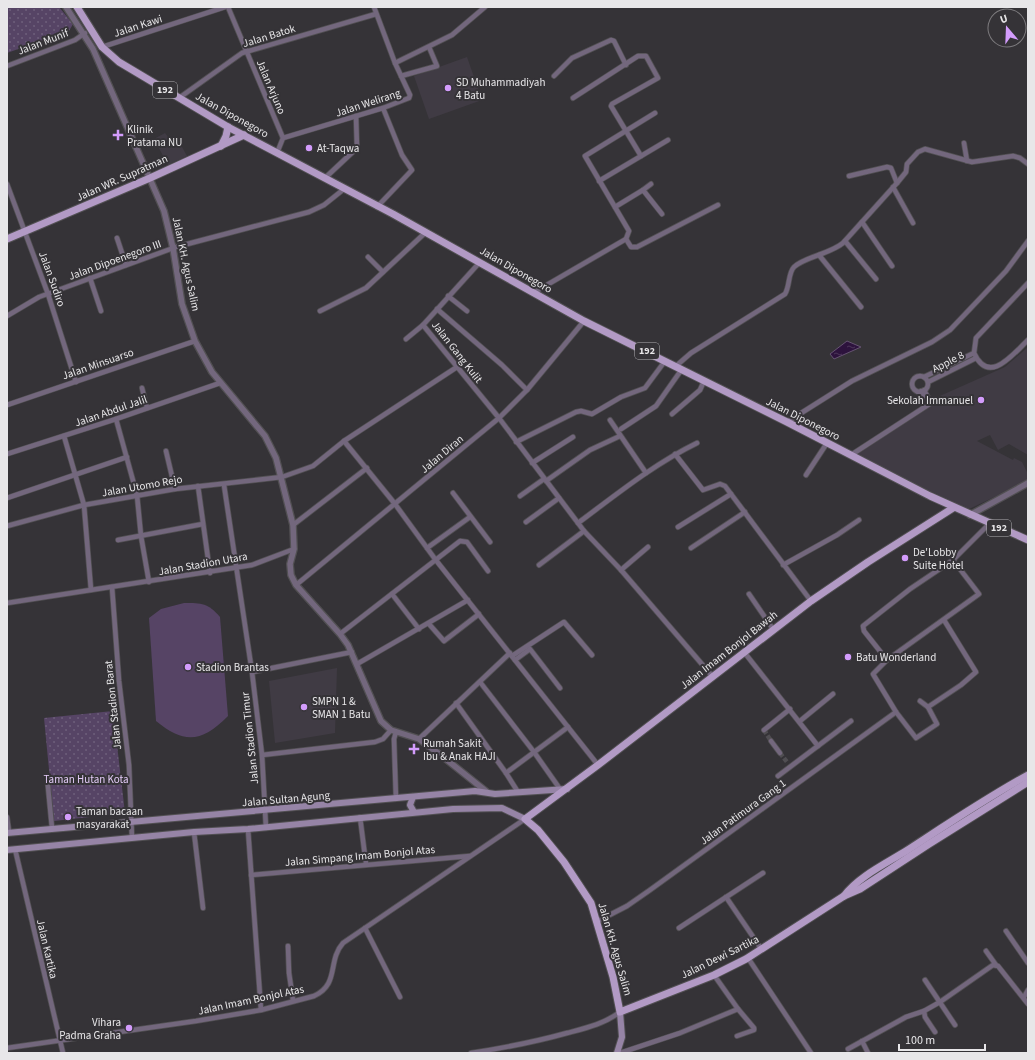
<svg xmlns="http://www.w3.org/2000/svg" width="1035" height="1060" font-family="'Source Sans 3',sans-serif">
<style>
.built{fill:#403b44}
.green{fill:#564465}
.park{fill:url(#park-dots)}
.water{fill:url(#water-ripples);stroke:#655371}
.lines{fill:none;stroke-linecap:round;stroke-linejoin:round}
.minor-tunnel{stroke:#504e52;stroke-width:4.5;stroke-dasharray:4.5 2;stroke-linecap:butt}
.minor-casing{stroke:#525053;stroke-width:6}
.tertiary-casing{stroke:#525053;stroke-width:8}
.secondary-casing{stroke:#525053;stroke-width:8}
.primary-casing{stroke:#525053;stroke-width:9}
.minor{stroke:#73677d;stroke-width:4.5}
.tertiary{stroke:#73677d;stroke-width:5.5}
.secondary{stroke:#9684a6;stroke-width:6}
.primary{stroke:#b29ac5;stroke-width:7}
.poi-dot{fill:#d39cfc;stroke:#353337;stroke-width:1.5}
.labels{text-anchor:middle;dominant-baseline:central;stroke-width:4;stroke-linejoin:round;paint-order:stroke}
.shield{fill:#353337;stroke:#b2b1b4;stroke-width:1}
.shield-label{font-size:10px;font-weight:bold;fill:#e8e7e9}
.street-label{font-size:11px;fill:#e8e7e9;stroke:#353337}
.poi-label{font-size:11px;fill:#e8e7e9;stroke:#353337;text-anchor:start}
.park-label{font-size:11px;fill:#e3cbf7;stroke:#353337}
</style>
<defs>
<pattern id="park-dots" width="8" height="8" patternUnits="userSpaceOnUse"><rect width="8" height="8" fill="#564465"/><path d="M2 2h.1M6 6h.1" fill="none" stroke="#6e5f7b" stroke-width="1.8" stroke-linecap="round"/></pattern>
<pattern id="water-ripples" width="26" height="14" patternUnits="userSpaceOnUse"><rect width="26" height="14" fill="#2d133d"/><path d="M2 4q2-2 4 0t4 0M15 11q2-2 4 0t4 0" fill="none" stroke="#4b3559"/></pattern>
</defs>
<rect width="100%" height="100%" fill="#353337"/>
<g class="built">
<polygon points="467,57 482,100 429,119 414,76"/>
<polygon points="165,133 171,141 177,138 187,156 168,165 154,139"/>
<polygon points="1028,347 1028,455 1009,444 998,450 990,435 977,441 1013,460 1014,458 1022,462 1028,474 1028,481 967,510 857,454 936,402 933,399 1005,367"/>
<polygon points="337,668 335,733 275,743 269,681"/>
</g>
<path class="green" d="M 184,603 C 202,603 208,603 220,617 L 228,716 C 202,742 185,745 156,721 L 149,618 L 161,609 Z"/>
<g class="park">
<polygon points="7,7 59,7 73,24 69,31 7,53"/>
<polygon points="113,711 125,813 54,821 44,718"/>
</g>
<polygon class="water" points="847,341 861,347 834,359 830,354"/>
<g class="lines">
<g class="minor-tunnel">
<polyline points="764,730 771,741"/>
<polyline points="780,753 787,762"/>
</g>
<g class="minor-casing">
<g id="minor">
<polyline points="228,7 283,138 277,153"/>
<polyline points="102,47 225,7"/>
<polyline points="395,63 452,35 485,7"/>
<polyline points="7,66 75,40 85,33"/>
<polyline points="401,76 437,66 429,47"/>
<polyline points="554,76 572,58 611,40 614,41 626,65"/>
<polyline points="179,98 242,53 376,14"/>
<polyline points="573,98 638,56 646,56 658,78 612,104 611,106 641,156"/>
<polyline points="283,138 383,108 409,98 410,95 395,63 374,7"/>
<polyline points="964,143 967,161"/>
<polyline points="849,176 887,167 891,168 897,183"/>
<polyline points="325,178 357,148 356,116"/>
<polyline points="599,181 668,140"/>
<polyline points="7,184 48,294 76,382"/>
<polyline points="893,187 913,223"/>
<polyline points="643,190 651,184"/>
<polyline points="377,207 412,170 402,155 383,108"/>
<polyline points="615,207 643,190 662,214"/>
<polyline points="862,222 892,266"/>
<polyline points="117,238 126,265"/>
<polyline points="626,239 631,247 637,247 718,205"/>
<polyline points="845,241 876,279"/>
<polyline points="819,255 861,307"/>
<polyline points="368,257 383,272"/>
<polyline points="480,262 423,325 499,418 584,531 621,570 713,677"/>
<polyline points="90,278 101,311"/>
<path d="M 1028,283 L 976,338 L 974,353 C 989,386 1013,354 1028,340"/>
<polyline points="533,293 626,239 629,231 585,156 655,113"/>
<polyline points="448,296 467,311"/>
<polyline points="437,309 502,365 527,390"/>
<polyline points="320,311 366,288 426,232"/>
<polyline points="7,316 39,297 176,247 309,212 324,205 344,189"/>
<polyline points="406,339 423,325"/>
<path d="M 676,366 L 691,353 L 785,294 C 790,286 788,273 794,267 C 804,257 830,254 843,243 L 897,183 L 906,172 L 907,164 L 918,152 L 925,149 L 972,162 L 1013,156 L 1020,158 L 1028,164"/>
<circle cx="920" cy="384" r="8"/>
<polyline points="924,377 974,353"/>
<polyline points="928,382 976,358"/>
<polyline points="142,388 147,408"/>
<polyline points="921,391 928,404"/>
<polyline points="7,405 195,341"/>
<polyline points="672,414 700,390 704,381"/>
<polyline points="116,419 137,495 141,536 149,582"/>
<polyline points="610,420 646,473"/>
<polyline points="787,422 852,381 932,342 950,330 1006,271 1028,241"/>
<polyline points="621,429 656,406 682,369"/>
<polyline points="64,436 84,505 91,590"/>
<polyline points="344,441 395,504 435,559 598,765"/>
<polyline points="516,442 576,412 581,411 592,414 621,397 645,388 665,361"/>
<polyline points="166,451 175,489"/>
<polyline points="7,454 116,419 220,383"/>
<polyline points="675,454 703,490 720,484 725,486 811,601"/>
<polyline points="851,455 931,403 924,390"/>
<polyline points="532,463 573,437"/>
<polyline points="806,475 827,443"/>
<polyline points="546,481 590,450 620,436"/>
<polyline points="224,485 252,672 262,755 266,828"/>
<polyline points="198,486 210,573"/>
<polyline points="453,493 490,542"/>
<polyline points="520,496 544,479"/>
<polyline points="7,498 127,457"/>
<polyline points="526,522 559,498"/>
<path d="M 578,523 C 617,494 654,464 697,443"/>
<polyline points="293,525 367,468"/>
<polyline points="7,526 84,505 175,489 282,477 313,466 344,441 457,367"/>
<polyline points="678,527 731,494"/>
<polyline points="118,540 203,524"/>
<polyline points="427,548 470,517"/>
<polyline points="691,548 745,512"/>
<polyline points="539,565 584,531"/>
<polyline points="783,565 837,535 859,520"/>
<polyline points="621,570 648,547"/>
<polyline points="296,585 499,418 527,390 584,321"/>
<polyline points="112,587 119,681 129,765 132,838"/>
<polyline points="392,594 419,629"/>
<polyline points="749,594 773,629"/>
<polyline points="7,603 252,565 294,549"/>
<polyline points="429,624 444,641 479,614"/>
<polyline points="340,634 460,541 467,542 488,571"/>
<polyline points="744,652 818,746"/>
<polyline points="512,656 564,622 592,655"/>
<polyline points="515,660 530,649 560,688"/>
<polyline points="887,660 864,631 863,626 910,589 953,560 990,523"/>
<polyline points="357,664 468,600"/>
<polyline points="252,672 352,652"/>
<polyline points="480,682 534,752 560,789"/>
<polyline points="920,701 928,707 961,685 976,672 944,620"/>
<polyline points="456,703 506,773 568,727"/>
<polyline points="928,707 937,724 916,738 896,712 873,674 887,660 979,594 953,560"/>
<polyline points="800,721 833,694"/>
<polyline points="764,730 790,709"/>
<polyline points="396,732 394,739 396,799"/>
<polyline points="419,739 510,653"/>
<polyline points="771,741 780,753"/>
<polyline points="262,755 375,742 383,739 391,730"/>
<polyline points="506,773 518,792"/>
<polyline points="47,776 52,828"/>
<polyline points="778,776 851,721"/>
<polyline points="7,817 9,832"/>
<polyline points="360,817 366,864"/>
<polyline points="248,829 261,1010"/>
<polyline points="194,832 203,908"/>
<polyline points="15,849 63,1053"/>
<polyline points="251,875 470,856"/>
<polyline points="726,897 762,950"/>
<polyline points="596,922 627,906 650,890 896,712"/>
<polyline points="365,928 400,997"/>
<polyline points="679,928 763,873"/>
<polyline points="1006,931 1028,963"/>
<polyline points="288,946 289,973 293,1000"/>
<polyline points="986,951 996,965"/>
<polyline points="748,958 811,1053"/>
<polyline points="925,980 955,1025"/>
<polyline points="1024,997 1028,990"/>
<polyline points="924,1011 925,1017 935,1032"/>
<polyline points="737,1036 754,1030 754,1028 738,1009"/>
<polyline points="862,1041 868,1053"/>
<path d="M 7,1048 L 196,1021 L 261,1010 L 314,996 C 340,984 327,961 343,943 L 525,819"/>
<polyline points="848,1049 906,1017 924,1011 940,1002 993,965 998,966 1028,1004"/>
<path d="M 471,1053 C 503,1048 535,1042 567,1033 C 586,1028 604,1024 620,1012"/>
<polyline points="620,1053 680,1033 738,1009 714,975"/>
</g>
</g>
<g class="tertiary-casing">
<g id="tertiary">
<polyline points="66,7 93,49 164,211 173,248 182,304 195,341 212,372 265,436 276,458 293,525 294,549 290,564 291,575 296,585 340,634 348,645 381,721 391,730 419,739 442,756 487,792"/>
<polyline points="970,515 1028,483"/>
</g>
</g>
<g class="secondary-casing">
<g id="secondary">
<polyline points="413,797 410,805 414,812"/>
<polyline points="7,833 475,791 495,794 567,789"/>
<polyline points="7,850 194,832 248,829 453,809 502,808 525,819"/>
<polyline points="617,1053 622,1037 620,1012"/>
</g>
</g>
<g class="primary-casing">
<g id="primary">
<polyline points="77,7 102,47 119,62 228,127 393,214 584,321 787,422 930,496 1028,540"/>
<polyline points="221,146 226,136 228,127"/>
<polyline points="7,239 150,178 244,135"/>
<polyline points="953,508 868,562 811,601 598,765 525,819 538,830 564,862 591,903 613,977 620,1012 714,975 746,959 844,896 860,889 929,844 1028,782"/>
<path d="M 844,896 C 858,877 885,864 906,851 C 946,825 986,798 1028,775"/>
</g>
</g>
<use href="#minor" class="minor"/>
<use href="#tertiary" class="tertiary"/>
<use href="#secondary" class="secondary"/>
<use href="#primary" class="primary"/>
</g>
<g class="poi-dot">
<circle cx="448" cy="88" r="4"/>
<path d="M116 129h4v4h4v4h-4v4h-4v-4h-4v-4h4z"/>
<circle cx="309" cy="148" r="4"/>
<circle cx="981" cy="400" r="4"/>
<circle cx="905" cy="558" r="4"/>
<circle cx="848" cy="657" r="4"/>
<circle cx="188" cy="667" r="4"/>
<circle cx="304" cy="707" r="4"/>
<path d="M412 743h4v4h4v4h-4v4h-4v-4h-4v-4h4z"/>
<circle cx="68" cy="817" r="4"/>
<circle cx="129" cy="1028" r="4"/>
</g>
<g class="labels">
<g class="shield">
<rect x="153" y="82" width="24" height="16" rx="3"/>
<rect x="635" y="343" width="24" height="16" rx="3"/>
<rect x="987" y="520" width="24" height="16" rx="3"/>
</g>
<g class="shield-label">
<text x="165" y="90">192</text>
<text x="647" y="351">192</text>
<text x="999" y="528">192</text>
</g>
<g class="street-label">
<text transform="translate(138 26) rotate(-18)">Jalan Kawi</text>
<text transform="translate(269 36) rotate(-17)">Jalan Batok</text>
<text transform="translate(43 42) rotate(-21)">Jalan Munif</text>
<text transform="translate(271 87) rotate(67)">Jalan Arjuno</text>
<text transform="translate(368 103) rotate(-18)">Jalan Welirang</text>
<text transform="translate(232 115) rotate(29)">Jalan Diponegoro</text>
<text transform="translate(122 178) rotate(-24)">Jalan WR. Supratman</text>
<text transform="translate(115 260) rotate(-20)">Jalan Dipoenegoro III</text>
<text transform="translate(186 264) rotate(78)">Jalan KH. Agus Salim</text>
<text transform="translate(516 270) rotate(30)">Jalan Diponegoro</text>
<text transform="translate(52 279) rotate(70)">Jalan Sudiro</text>
<text transform="translate(457 352) rotate(52)">Jalan Gang Kulit</text>
<text transform="translate(948 362) rotate(-27)">Apple 8</text>
<text transform="translate(98 364) rotate(-19)">Jalan Minsuarso</text>
<text transform="translate(111 411) rotate(-19)">Jalan Abdul Jalil</text>
<text transform="translate(803 419) rotate(27)">Jalan Diponegoro</text>
<text transform="translate(442 454) rotate(-40)">Jalan Diran</text>
<text transform="translate(142 486) rotate(-10)">Jalan Utomo Rejo</text>
<text transform="translate(203 564) rotate(-10)">Jalan Stadion Utara</text>
<text transform="translate(729 650) rotate(-38)">Jalan Imam Bonjol Bawah</text>
<text transform="translate(113 705) rotate(-96)">Jalan Stadion Barat</text>
<text transform="translate(250 738) rotate(-96)">Jalan Stadion Timur</text>
<text transform="translate(286 799) rotate(-5)">Jalan Sultan Agung</text>
<text transform="translate(743 812) rotate(-36)">Jalan Patimura Gang 1</text>
<text transform="translate(360 856) rotate(-5)">Jalan Simpang Imam Bonjol Atas</text>
<text transform="translate(47 949) rotate(77)">Jalan Kartika</text>
<text transform="translate(615 949) rotate(74)">Jalan KH. Agus Salim</text>
<text transform="translate(720 957) rotate(-26)">Jalan Dewi Sartika</text>
<text transform="translate(251 1000) rotate(-12)">Jalan Imam Bonjol Atas</text>
</g>
<g class="poi-label">
<text x="456" y="82">SD Muhammadiyah<tspan x="456" dy="13">4 Batu</tspan></text>
<text x="127" y="129">Klinik<tspan x="127" dy="13">Pratama NU</tspan></text>
<text x="317" y="148">At-Taqwa</text>
<text x="973" y="400" text-anchor="end">Sekolah Immanuel</text>
<text x="913" y="552">De'Lobby<tspan x="913" dy="13">Suite Hotel</tspan></text>
<text x="856" y="657">Batu Wonderland</text>
<text x="196" y="667">Stadion Brantas</text>
<text x="312" y="701">SMPN 1 &amp;<tspan x="312" dy="13">SMAN 1 Batu</tspan></text>
<text x="423" y="743">Rumah Sakit<tspan x="423" dy="13">Ibu &amp; Anak HAJI</tspan></text>
<text x="76" y="811">Taman bacaan<tspan x="76" dy="13">masyarakat</tspan></text>
<text x="121" y="1022" text-anchor="end">Vihara<tspan x="121" dy="13">Padma Graha</tspan></text>
</g>
<g class="park-label">
<text x="86" y="779">Taman Hutan Kota</text>
</g>
</g>
<rect width="1035" height="1060" fill="none" stroke="#e8e7e9" stroke-width="16"/>
<g transform="translate(1007 28) rotate(341)"><circle r="19" fill="#353337" stroke="#7d7b7e"/>
<path d="M0-3L7 15L0 10L-7 15Z" fill="#d39cfc"/>
<text y="-6" font-size="11" font-weight="bold" text-anchor="middle" fill="#e8e7e9">U</text>
</g>
<path d="M899 1044v6h86v-6" fill="none" stroke="#e8e7e9" stroke-width="2"/>
<text x="905" y="1044" font-size="12" fill="#e8e7e9" stroke="#353337" stroke-width="3" paint-order="stroke">100 m</text>
</svg>
